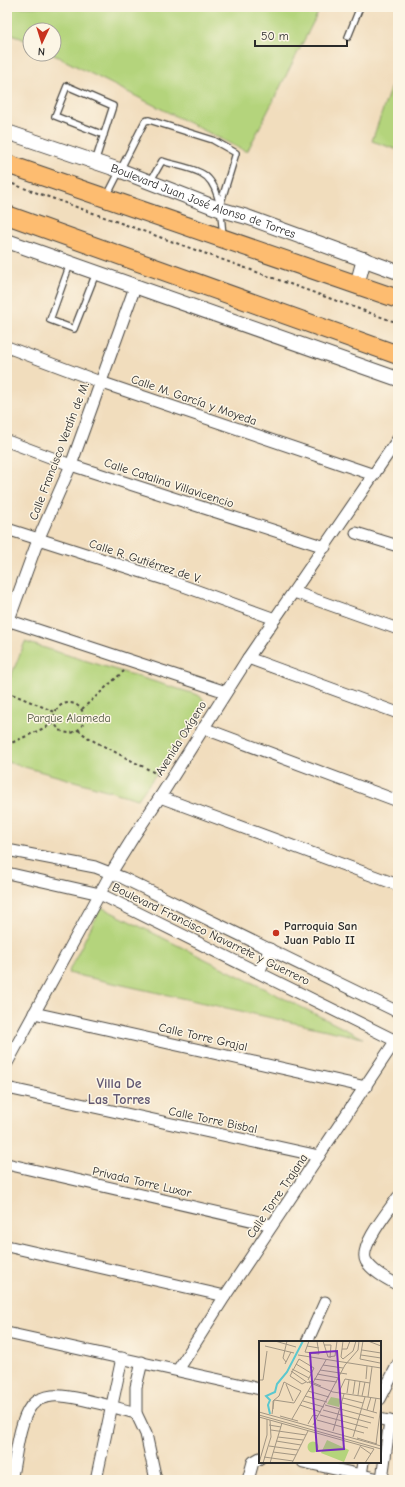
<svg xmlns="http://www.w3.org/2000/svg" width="405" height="1487" font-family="'Comic Neue',sans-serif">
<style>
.green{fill:#b4d47b;stroke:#708053}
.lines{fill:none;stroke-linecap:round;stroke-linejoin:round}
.service-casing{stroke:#494641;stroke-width:8}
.minor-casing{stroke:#494641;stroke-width:13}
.tertiary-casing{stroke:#494641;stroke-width:16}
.primary-casing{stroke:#494641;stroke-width:20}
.path{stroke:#494641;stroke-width:2;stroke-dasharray:3 3;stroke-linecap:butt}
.service{stroke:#fff;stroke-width:5.5}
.minor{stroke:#fff;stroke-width:11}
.tertiary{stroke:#fff;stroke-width:14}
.primary{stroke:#fdbc70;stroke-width:18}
.poi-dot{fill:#c8321e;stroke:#fcf5e5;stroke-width:1.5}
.labels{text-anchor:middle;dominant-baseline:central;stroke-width:3;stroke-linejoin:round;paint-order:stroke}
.street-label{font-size:12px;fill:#2b2b2b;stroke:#fcf5e5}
.park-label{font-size:12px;fill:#4d553f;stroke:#fcf5e5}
.poi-label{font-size:12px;font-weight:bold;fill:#2b2b2b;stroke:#fcf5e5;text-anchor:start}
.quarter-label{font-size:14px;font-weight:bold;fill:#635973;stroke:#fcf5e5}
.inset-river{fill:none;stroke:#5bc8cf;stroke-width:2}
.inset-road{fill:none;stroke:#a29683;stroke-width:1}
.view{fill:#7b2cbf;fill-opacity:0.15;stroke:#7b2cbf;stroke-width:2}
.inset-edge{fill:none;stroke:#2b2b2b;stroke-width:2}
</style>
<rect width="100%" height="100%" fill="#fcf5e5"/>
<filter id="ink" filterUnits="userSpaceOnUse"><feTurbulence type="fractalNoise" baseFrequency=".025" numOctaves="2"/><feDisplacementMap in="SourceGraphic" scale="8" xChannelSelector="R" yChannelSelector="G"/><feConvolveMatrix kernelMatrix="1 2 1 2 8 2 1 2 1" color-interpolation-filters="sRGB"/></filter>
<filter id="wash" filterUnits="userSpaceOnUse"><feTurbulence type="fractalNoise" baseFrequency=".012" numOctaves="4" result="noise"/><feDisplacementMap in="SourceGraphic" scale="16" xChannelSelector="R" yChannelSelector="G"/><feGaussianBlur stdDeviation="0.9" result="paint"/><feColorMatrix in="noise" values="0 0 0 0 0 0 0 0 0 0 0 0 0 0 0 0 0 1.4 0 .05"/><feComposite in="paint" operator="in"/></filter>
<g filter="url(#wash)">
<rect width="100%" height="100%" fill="#f1ddbd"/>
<g class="green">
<polygon points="7,7 321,7 247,152 52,54 54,54 54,30 30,30 30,43 7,31"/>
<polygon points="398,66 398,150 372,141"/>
<polygon points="25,642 198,695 203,699 204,706 200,713 138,799 7,762 7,686"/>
<polygon points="101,907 363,1038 68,973"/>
</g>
</g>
<g filter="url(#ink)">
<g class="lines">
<g class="service-casing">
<g id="service">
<polyline points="348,37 360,7"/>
<polyline points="95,162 113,106 67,86 55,116 104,135"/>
<path d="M 150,182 L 162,161 C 174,165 189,167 201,173 C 221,183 221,217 223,236"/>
<polyline points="107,196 145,121 149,120 213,140 236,153 219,209"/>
<polyline points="70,264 50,320 74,329 96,273"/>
</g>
</g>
<g class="minor-casing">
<g id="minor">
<polyline points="7,347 100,382 374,475"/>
<polyline points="7,441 71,465 325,547"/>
<polyline points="7,529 167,580 275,619"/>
<polyline points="356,533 398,546"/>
<polyline points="294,592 398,629"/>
<polyline points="7,620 226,692"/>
<polyline points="7,625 38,540 71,465 135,287"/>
<polyline points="248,658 398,713"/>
<polyline points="203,728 398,801"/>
<polyline points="160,797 398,885"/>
<polyline points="7,850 95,867 123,878 398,1012"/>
<polyline points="7,873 100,894 398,1042"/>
<polyline points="259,972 270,949"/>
<polyline points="34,1013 366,1087"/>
<polyline points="7,1063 111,873 134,836 160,797 248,658 398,439"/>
<polyline points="7,1088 319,1156"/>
<polyline points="7,1164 272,1225"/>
<path d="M 398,1197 C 390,1209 358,1247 366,1261 C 373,1272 387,1279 398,1285"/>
<polyline points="7,1246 225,1296"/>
<polyline points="7,1333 260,1389"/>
<polyline points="307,1342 325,1302"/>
<polyline points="142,1362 136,1387 136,1413 146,1434 156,1480"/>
<polyline points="178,1370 225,1296 398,1037"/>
<polyline points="380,1399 398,1364"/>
<polyline points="380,1419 398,1423"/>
<polyline points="303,1462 384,1480"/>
<polyline points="361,1475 363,1462"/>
<polyline points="382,1479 390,1421"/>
<path d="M 11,1480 C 16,1460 18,1423 31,1406 C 36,1399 44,1397 52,1396 C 71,1394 116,1408 136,1413"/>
<polyline points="96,1480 122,1358"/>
<polyline points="248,1480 253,1462 260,1458"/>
</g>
</g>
<g class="tertiary-casing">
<g id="tertiary">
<path id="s1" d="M 7,132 L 119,170 L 219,209 L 247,217 L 398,272"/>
<polyline points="7,241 398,379"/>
<polyline points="357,285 364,259"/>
</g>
</g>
<g class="primary-casing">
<g id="primary">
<polyline points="7,164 398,299"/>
<polyline points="7,215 398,355"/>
</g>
</g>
<g class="path">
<polyline points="7,182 398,323"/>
<polyline points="7,692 55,712"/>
<circle cx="69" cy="718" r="15"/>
<polyline points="82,709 124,671"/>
<polyline points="78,730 90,739 161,776"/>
<polyline points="7,745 55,723"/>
</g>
<use href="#service" class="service"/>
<use href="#minor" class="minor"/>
<use href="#tertiary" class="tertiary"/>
<use href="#primary" class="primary"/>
</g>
</g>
<circle class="poi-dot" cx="276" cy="933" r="4"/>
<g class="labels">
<g class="street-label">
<text stroke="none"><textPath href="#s1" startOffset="208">Boulevard Juan José Alonso de Torres</textPath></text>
<text transform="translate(194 400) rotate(19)">Calle M. García y Moyeda</text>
<text transform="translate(59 451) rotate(-69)">Calle Francisco Verdín de M.</text>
<text transform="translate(169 483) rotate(18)">Calle Catalina Villavicencio</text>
<text transform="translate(145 561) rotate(18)">Calle R. Gutiérrez de V.</text>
<text transform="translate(181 738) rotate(-58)">Avenida Oxígeno</text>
<text transform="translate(211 934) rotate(26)">Boulevard Francisco Navarrete y Guerrero</text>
<text transform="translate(203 1037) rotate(13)">Calle Torre Grajal</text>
<text transform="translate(213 1120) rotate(12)">Calle Torre Bisbal</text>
<text transform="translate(142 1182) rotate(13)">Privada Torre Luxor</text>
<text transform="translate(277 1196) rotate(-56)">Calle Torre Trajana</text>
</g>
<g class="park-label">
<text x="69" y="718">Parque Alameda</text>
</g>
<g class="poi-label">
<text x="284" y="926">Parroquia San<tspan x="284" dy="14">Juan Pablo II</tspan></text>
</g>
<g class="quarter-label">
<text x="119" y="1083">Villa De<tspan x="119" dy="16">Las Torres</tspan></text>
</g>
</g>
<g transform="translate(259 1341)">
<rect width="122" height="122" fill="#f1ddbd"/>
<path d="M 72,56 L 82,58 L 80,66 L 68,63 ZM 68,99 L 90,109 L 85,121 L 62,112 ZM48.5 106a5.5 5.5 0 1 1 11 0a5.5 5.5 0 1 1-11 0Z" fill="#b4d47b"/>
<path class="inset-river" d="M 11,73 L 9,64 L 11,59 L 7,55 L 16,51 L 18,43 L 28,31 L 44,0"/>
<path class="inset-road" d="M 16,0 L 37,6M 50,0 L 46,11 L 60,13 L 58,0M 64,0 L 69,16M 84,0 L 82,16 L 84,18 L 94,10 L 97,0M 104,0 L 101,18 L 121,22M 109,0 L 122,5M 65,4 L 72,4 L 71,17M 6,5 L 35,12M 48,5 L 60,7M 83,8 L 88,8 L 91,0M 103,9 L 122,12M 39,14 L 122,27M 102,14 L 122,17M 69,16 L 76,15 L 78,0M 27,21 L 24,17 L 28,0M 26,23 L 32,11M 37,23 L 52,32M 64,24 L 84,27M 33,28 L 50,37M 61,29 L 88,33M 32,30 L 49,42M 58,33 L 80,37M 55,38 L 78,41M 107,38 L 108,25M 0,39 L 4,39 L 8,10M 50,40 L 62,45M 47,41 L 43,43 L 31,35 L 40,18 L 55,27 L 49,39M 49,41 L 74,51 L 122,58M 27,43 L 34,60M 49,50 L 70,56M 80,51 L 86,38 L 111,42M 88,52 L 90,39M 94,53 L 96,40M 99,54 L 101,40M 46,55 L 68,61M 103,55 L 106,41M 109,56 L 113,26M 84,57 L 104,62M 44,60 L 65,66M 83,62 L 118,72M 41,64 L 62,71M 66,64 L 115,77M 64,69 L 112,82M 108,69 L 112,56M 0,71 L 122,105M 114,71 L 117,57M 13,73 L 15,59 L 35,62 L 42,50 L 25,41 L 20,55 L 14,60 L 14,68M 0,74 L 122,108M 61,74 L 109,87M 21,75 L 39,80M 0,76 L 115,108M 33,78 L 67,19M 58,79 L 105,92M 49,83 L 54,74 L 59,75M 10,84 L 22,86M 54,84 L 86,24 L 99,9 L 100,0M 12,89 L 47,94M 74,90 L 85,53M 19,96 L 44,99M 94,96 L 106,56M 98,97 L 118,103M 17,100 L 42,104M 117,103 L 122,64M 10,105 L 39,109M 102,106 L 112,113M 14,111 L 37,114M 5,116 L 34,120M 95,118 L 102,104M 0,122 L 8,94 L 8,78M 4,122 L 12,96 L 11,79M 11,122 L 23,82M 33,122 L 49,90M 106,122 L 115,108"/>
<path class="view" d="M 78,10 L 85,108 L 58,110 L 51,12 Z"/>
<rect width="122" height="122" class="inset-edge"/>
</g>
<rect width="405" height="1487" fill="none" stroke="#fcf5e5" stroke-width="24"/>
<g transform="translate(42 42) rotate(184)"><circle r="19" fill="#fcf5e5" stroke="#a8a49b"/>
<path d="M0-3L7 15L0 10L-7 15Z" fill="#c8321e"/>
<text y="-6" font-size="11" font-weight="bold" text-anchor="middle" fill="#2b2b2b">N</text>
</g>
<path d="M255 40v6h92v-6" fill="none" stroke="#2b2b2b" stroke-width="2"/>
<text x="261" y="40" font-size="12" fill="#2b2b2b" stroke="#fcf5e5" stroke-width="3" paint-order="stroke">50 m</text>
</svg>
